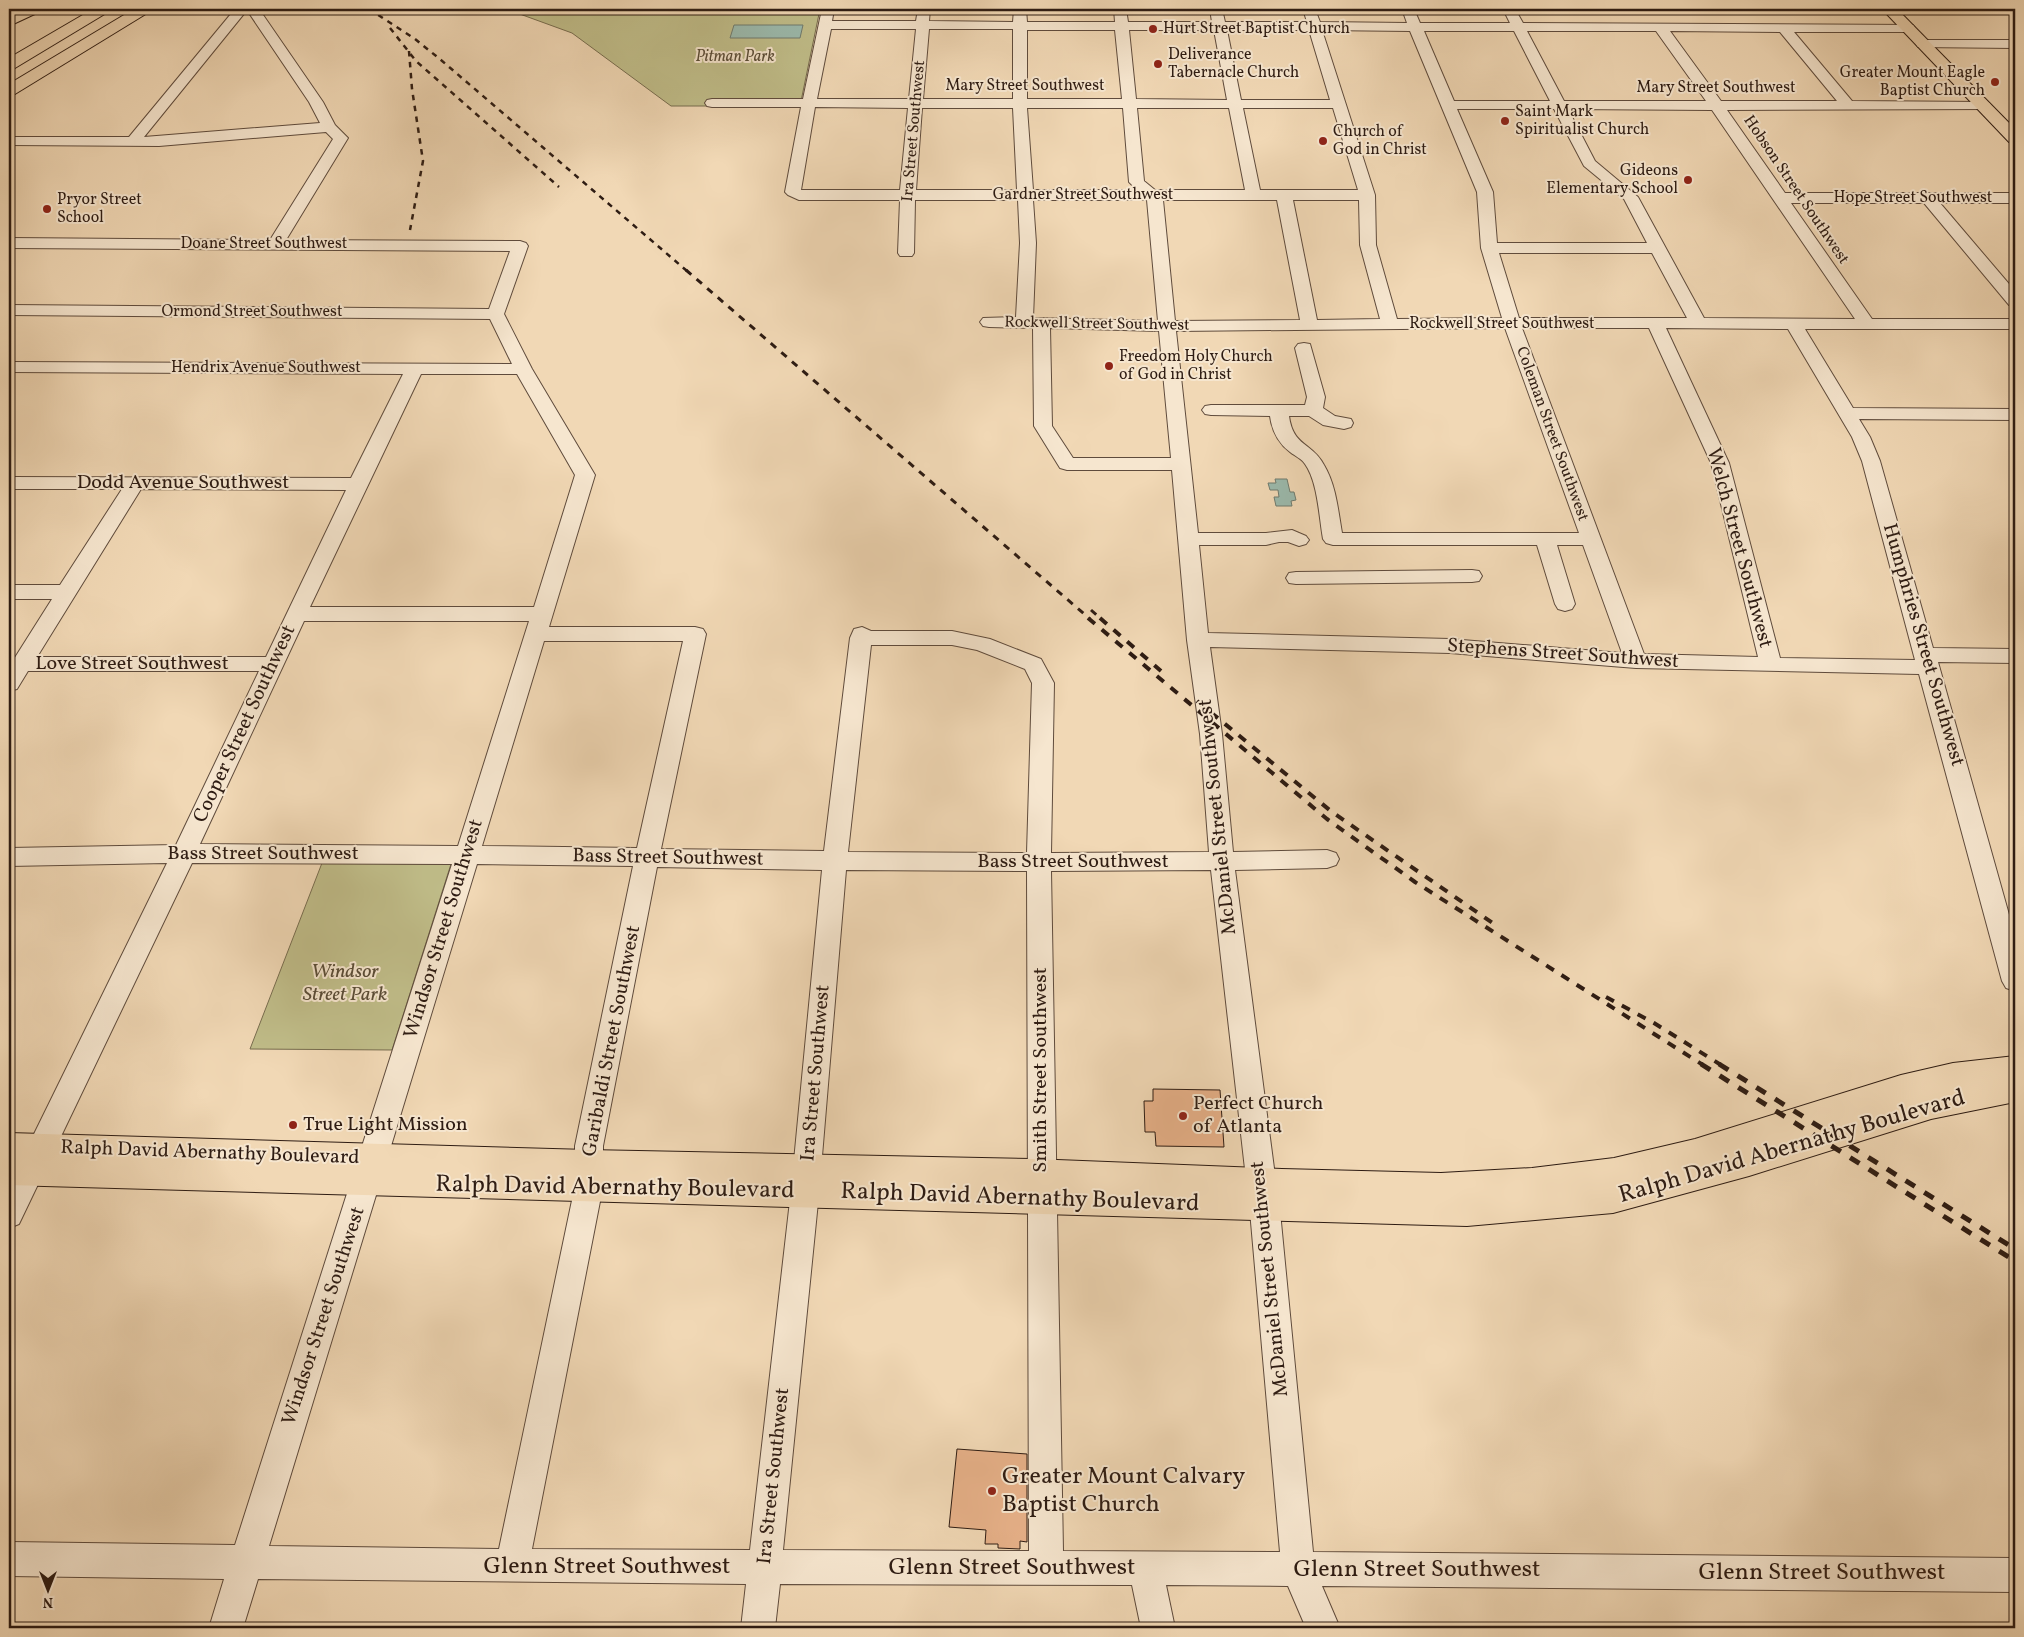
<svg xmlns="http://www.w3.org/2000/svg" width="2024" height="1637" font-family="Vollkorn,serif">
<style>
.green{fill:#c0bd89;stroke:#776c4e}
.water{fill:#9bbaad;stroke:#6f7b6f}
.building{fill:#e7b189;stroke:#2e1c13}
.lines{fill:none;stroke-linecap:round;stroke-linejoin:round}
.minor-casing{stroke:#5f4b3c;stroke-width:2}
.major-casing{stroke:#2e1c13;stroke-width:2}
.highway-casing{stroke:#2e1c13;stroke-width:2}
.minor{fill:#f6e6cf;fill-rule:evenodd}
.major{fill:#f1d8b5;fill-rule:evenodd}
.highway{fill:#f1d8b5;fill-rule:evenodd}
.rail-far3{stroke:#2e1c13;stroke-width:2.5;stroke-dasharray:5.5 5.5;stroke-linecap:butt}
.rail-far2{stroke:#2e1c13;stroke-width:3;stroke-dasharray:7 7;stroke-linecap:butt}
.rail-far1{stroke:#2e1c13;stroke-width:4;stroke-dasharray:9 9;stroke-linecap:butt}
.rail{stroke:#2e1c13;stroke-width:5;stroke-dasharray:11 11;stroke-linecap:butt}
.poi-dot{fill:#8f2418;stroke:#f6e6cf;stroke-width:2}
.labels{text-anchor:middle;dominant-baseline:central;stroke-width:4;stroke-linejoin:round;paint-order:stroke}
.far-poi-label{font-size:16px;fill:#2e1c13;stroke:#f6e6cf;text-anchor:start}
.far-park-label{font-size:16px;font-style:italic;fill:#5a4c36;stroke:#f6e6cf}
.far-street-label{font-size:16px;fill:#2e1c13;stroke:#f6e6cf}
.street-label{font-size:20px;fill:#2e1c13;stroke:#f6e6cf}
.park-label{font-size:20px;font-style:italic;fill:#5a4c36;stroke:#f6e6cf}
.poi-label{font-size:20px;fill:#2e1c13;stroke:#f6e6cf;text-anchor:start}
.near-street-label{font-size:24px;fill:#2e1c13;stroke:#f6e6cf}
.near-poi-label{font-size:24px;fill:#2e1c13;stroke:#f6e6cf;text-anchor:start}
</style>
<rect width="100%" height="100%" fill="#f1d8b5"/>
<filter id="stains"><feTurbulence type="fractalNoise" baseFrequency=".004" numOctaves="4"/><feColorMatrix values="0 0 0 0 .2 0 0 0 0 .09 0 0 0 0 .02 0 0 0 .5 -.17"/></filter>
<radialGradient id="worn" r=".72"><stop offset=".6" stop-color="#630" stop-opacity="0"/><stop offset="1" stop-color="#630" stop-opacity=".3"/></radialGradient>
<g class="green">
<polygon points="506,9 820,9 800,106 671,106 572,33"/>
<polygon points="322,863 451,864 392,1050 250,1049"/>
</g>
<g class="water">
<polygon points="734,25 803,25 800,38 730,38"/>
<polygon points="1275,479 1287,479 1290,492 1294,492 1296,500 1291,501 1292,506 1276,506 1274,497 1279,497 1278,490 1270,490 1268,483 1276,483"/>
</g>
<g class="building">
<polygon points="1153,1089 1220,1090 1224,1147 1156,1146 1155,1132 1145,1132 1144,1101 1153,1101"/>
<polygon points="957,1449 1027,1454 1027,1542 1020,1541 1020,1549 998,1548 998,1544 985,1544 986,1530 949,1527"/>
</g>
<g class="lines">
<g class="minor-casing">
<g id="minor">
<path d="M 235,9 L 259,9 L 323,102 L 335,125 L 348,138 L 286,240 L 520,241 L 526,243 L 528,246 L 504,314 L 532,369 L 595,475 L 549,627 L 695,627 L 703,629 L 706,634 L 661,849 L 824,851 L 850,638 L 854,629 L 862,627 L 871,631 L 952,631 L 990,639 L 1041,659 L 1054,683 L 1051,853 L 1209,852 L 1200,734 L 1187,640 L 1172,470 L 1067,470 L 1060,468 L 1034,426 L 1033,328 L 989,327 L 983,326 L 980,322 L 983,318 L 1016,317 L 1020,243 L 1018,200 L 915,200 L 914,253 L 912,256 L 900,256 L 898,253 L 900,200 L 799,200 L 788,195 L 785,192 L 801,107 L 712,107 L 707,106 L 705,103 L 707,100 L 712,99 L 803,99 L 822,9 L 834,9 L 832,21 L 916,21 L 918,9 L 930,9 L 929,21 L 1013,22 L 1014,9 L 1026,9 L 1027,22 L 1115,22 L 1114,9 L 1126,9 L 1128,22 L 1212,22 L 1210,9 L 1222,9 L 1225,22 L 1307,22 L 1303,9 L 1315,9 L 1320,22 L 1407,23 L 1402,9 L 1414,9 L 1420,23 L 1510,23 L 1503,9 L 1515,9 L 1523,23 L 1913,25 L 1915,28 L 1908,32 L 1794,32 L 1852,101 L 1984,102 L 1989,103 L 1991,106 L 1989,109 L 1727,110 L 1785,193 L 2015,193 L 2015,203 L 1940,203 L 2015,291 L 2015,306 L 2009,305 L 1924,203 L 1791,203 L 1872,319 L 2015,319 L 2015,329 L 1805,329 L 1853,408 L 2015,409 L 2015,420 L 1859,419 L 1870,437 L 1880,461 L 1933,648 L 2015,649 L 2015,663 L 1938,662 L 2015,936 L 2015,991 L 2006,988 L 2002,981 L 1919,674 L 1636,668 L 1450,653 L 1210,647 L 1222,734 L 1233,852 L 1327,850 L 1336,853 L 1339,859 L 1336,865 L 1327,868 L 1235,870 L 1281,1222 L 1313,1552 L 2015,1558 L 2015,1592 L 1322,1586 L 1340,1628 L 1306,1628 L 1288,1586 L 1166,1585 L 1175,1628 L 1141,1628 L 1132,1585 L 780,1584 L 775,1628 L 741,1628 L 746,1584 L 258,1579 L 243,1628 L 209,1628 L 224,1579 L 9,1576 L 9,1542 L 235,1545 L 452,864 L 192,863 L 19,1224 L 9,1228 L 9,1185 L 167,863 L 9,866 L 9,848 L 176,845 L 259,671 L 28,671 L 17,689 L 9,691 L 9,667 L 52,599 L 9,599 L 9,585 L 60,585 L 122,489 L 9,489 L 9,477 L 351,478 L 403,374 L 9,372 L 9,362 L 512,364 L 490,319 L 9,315 L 9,305 L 489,309 L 510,251 L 9,248 L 9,238 L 270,240 L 333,139 L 326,132 L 159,146 L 9,145 L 9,137 L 129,137 ZM 247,10 L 309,102 L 320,123 L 144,137 ZM 831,29 L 916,29 L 909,99 L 817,99 ZM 929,29 L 1013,29 L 1013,99 L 923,99 ZM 1027,30 L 1115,30 L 1122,99 L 1027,99 ZM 1129,30 L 1214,30 L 1227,100 L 1136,99 ZM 1227,30 L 1309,30 L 1330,100 L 1241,100 ZM 1322,30 L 1410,31 L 1477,192 L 1481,248 L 1502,318 L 1397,319 L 1376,245 L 1375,195 ZM 1424,31 L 1514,31 L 1550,101 L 1454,101 ZM 1527,31 L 1656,31 L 1706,101 L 1564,101 ZM 1670,31 L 1780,32 L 1837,101 L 1721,101 ZM 815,107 L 908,108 L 900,190 L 801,190 ZM 922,108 L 1013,108 L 1017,190 L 916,190 ZM 1027,108 L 1123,108 L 1129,182 L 1137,190 L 1033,190 ZM 1137,108 L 1229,108 L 1245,190 L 1155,190 L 1144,181 ZM 1243,108 L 1333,108 L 1358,190 L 1260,190 ZM 1457,109 L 1554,109 L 1584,166 L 1624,199 L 1647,243 L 1497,243 L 1493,192 ZM 1568,109 L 1712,110 L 1855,319 L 1704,318 L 1638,197 L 1595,161 ZM 1033,200 L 1147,200 L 1158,321 L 1033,318 L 1036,243 ZM 1163,200 L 1277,200 L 1300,320 L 1175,321 ZM 1293,200 L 1359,200 L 1360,245 L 1380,319 L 1317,320 ZM 1499,253 L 1652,253 L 1687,318 L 1519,318 ZM 1050,328 L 1159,331 L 1171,458 L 1073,458 L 1052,426 ZM 1505,328 L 1579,533 L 1342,533 C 1338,510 1336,485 1324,465 C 1312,442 1293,447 1289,416 L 1309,416 L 1323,425 L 1344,429 L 1351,427 L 1353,423 L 1351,419 L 1335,416 L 1323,408 L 1325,397 L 1310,344 L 1304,343 L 1298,344 L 1295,348 L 1307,397 L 1305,405 L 1211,405 L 1205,406 L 1202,410 L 1205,414 L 1211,415 L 1270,416 C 1272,431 1278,443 1290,452 C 1295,456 1302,459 1305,464 C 1318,482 1319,517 1323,539 L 1326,543 L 1333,545 L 1537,545 L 1555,604 L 1558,609 L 1565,611 L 1572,609 L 1575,604 L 1557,545 L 1583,545 L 1622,653 L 1450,639 L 1208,633 L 1199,545 L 1266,545 L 1279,542 L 1288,542 L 1299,546 L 1306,544 L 1309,540 L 1306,536 L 1292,530 L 1266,533 L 1198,533 L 1176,331 ZM 1522,328 L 1649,328 L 1711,463 L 1758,657 L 1644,654 ZM 1666,328 L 1788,329 L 1852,437 L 1862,461 L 1915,660 L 1780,658 L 1729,463 ZM 421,374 L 517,374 L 575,475 L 534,607 L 310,607 ZM 141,489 L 346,490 L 266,657 L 37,657 ZM 304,621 L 529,621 L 458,846 L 200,844 ZM 544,641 L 683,641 L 637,848 L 482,846 ZM 871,645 L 952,645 L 977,650 L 1025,669 L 1032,683 L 1027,853 L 848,852 ZM 477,864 L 633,866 L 575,1146 L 575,1186 L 499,1549 L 269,1546 ZM 657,867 L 822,870 L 791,1192 L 750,1550 L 532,1549 L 603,1186 L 603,1146 ZM 846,870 L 1027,871 L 1029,1551 L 783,1550 L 819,1192 ZM 1211,870 L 1251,1222 L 1280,1552 L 1063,1551 L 1051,871 Z"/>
<polygon points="1923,40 2015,40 2015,48 1918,47 1916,44 1918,41"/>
<polygon points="1472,570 1479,571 1482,576 1479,581 1472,582 1296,584 1289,583 1286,578 1289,573 1296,572"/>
</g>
</g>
<g class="major-casing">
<g id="major">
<polygon points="23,9 41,9 39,12 9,26 9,16"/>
<polygon points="1882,9 1897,9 2015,129 2015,143 2009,142"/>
<polygon points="2015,1056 2015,1102 1931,1119 1749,1176 1613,1213 1467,1226 9,1185 9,1133 588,1150 1032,1159 1282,1169 1441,1173 1532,1168 1614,1158 1695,1139 1901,1075 1953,1063"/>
</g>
</g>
<g class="highway-casing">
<g id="highway">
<polygon points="93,9 110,9 108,12 15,68 9,70 9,58"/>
<polygon points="134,9 151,9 149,12 15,94 9,96 9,84"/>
</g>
</g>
<use href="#minor" class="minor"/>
<use href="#major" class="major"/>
<use href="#highway" class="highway"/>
<g class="rail-far3">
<polyline points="369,9 415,39 441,60 687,271"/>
<polyline points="390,28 416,61 559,187"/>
<polyline points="409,51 412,89 423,161 410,230"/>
</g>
<g class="rail-far2">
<polyline points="686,270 1090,619"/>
<polyline points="1091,610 1101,619"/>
</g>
<g class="rail-far1">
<polyline points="1088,618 1327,819 1415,882 1703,1065"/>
<polyline points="1100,618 1161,671"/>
<polyline points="1197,701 1332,812 1497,926"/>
<polyline points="1606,997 1654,1023 1721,1065"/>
</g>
<g class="rail">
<polyline points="1701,1064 2015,1261"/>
<polyline points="1719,1064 2015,1249"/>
</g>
</g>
<g class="poi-dot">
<circle cx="1153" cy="29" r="5"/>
<circle cx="1158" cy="64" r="5"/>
<circle cx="1995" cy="82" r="5"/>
<circle cx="1505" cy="121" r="5"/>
<circle cx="1323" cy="141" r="5"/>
<circle cx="1688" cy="180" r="5"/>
<circle cx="47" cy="209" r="5"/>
<circle cx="1109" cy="366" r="5"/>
<circle cx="1183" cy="1116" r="5"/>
<circle cx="293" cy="1125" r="5"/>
<circle cx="992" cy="1491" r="5"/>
</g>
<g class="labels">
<g class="far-poi-label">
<text x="1163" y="29">Hurt Street Baptist Church</text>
<text x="1168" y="55">Deliverance<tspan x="1168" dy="18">Tabernacle Church</tspan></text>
<text x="1985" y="73" text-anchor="end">Greater Mount Eagle<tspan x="1985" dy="18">Baptist Church</tspan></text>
<text x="1515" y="112">Saint Mark<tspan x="1515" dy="18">Spiritualist Church</tspan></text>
<text x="1333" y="132">Church of<tspan x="1333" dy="18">God in Christ</tspan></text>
<text x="1678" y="171" text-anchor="end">Gideons<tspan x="1678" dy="18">Elementary School</tspan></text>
<text x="57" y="200">Pryor Street<tspan x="57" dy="18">School</tspan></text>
<text x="1119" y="357">Freedom Holy Church<tspan x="1119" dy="18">of God in Christ</tspan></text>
</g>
<g class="far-park-label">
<text x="735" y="57">Pitman Park</text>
</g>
<g class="far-street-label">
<text x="1025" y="86">Mary Street Southwest</text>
<text x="1716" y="88">Mary Street Southwest</text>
<text transform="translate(914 131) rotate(-85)">Ira Street Southwest</text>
<text transform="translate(1796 190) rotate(56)">Hobson Street Southwest</text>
<text x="1083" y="195">Gardner Street Southwest</text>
<text x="1913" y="198">Hope Street Southwest</text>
<text x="264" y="244">Doane Street Southwest</text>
<text x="252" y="312">Ormond Street Southwest</text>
<text transform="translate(1097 324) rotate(1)">Rockwell Street Southwest</text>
<text x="1502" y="324">Rockwell Street Southwest</text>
<text x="266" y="368">Hendrix Avenue Southwest</text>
<text transform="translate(1552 434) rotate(70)">Coleman Street Southwest</text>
</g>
<g class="street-label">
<text x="183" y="483">Dodd Avenue Southwest</text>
<text transform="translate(1739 548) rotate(75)">Welch Street Southwest</text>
<text transform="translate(1923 645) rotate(74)">Humphries Street Southwest</text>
<text transform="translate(1563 654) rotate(4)">Stephens Street Southwest</text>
<text x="132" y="664">Love Street Southwest</text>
<text transform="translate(245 724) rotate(-65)">Cooper Street Southwest</text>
<text transform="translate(1218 817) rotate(-96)">McDaniel Street Southwest</text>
<text x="263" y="854">Bass Street Southwest</text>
<text transform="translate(668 858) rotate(1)">Bass Street Southwest</text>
<text x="1073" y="862">Bass Street Southwest</text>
<text transform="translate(444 929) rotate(-73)">Windsor Street Southwest</text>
<text transform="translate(612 1041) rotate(-79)">Garibaldi Street Southwest</text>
<text transform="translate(1041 1070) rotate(-90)">Smith Street Southwest</text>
<text transform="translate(816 1073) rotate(-85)">Ira Street Southwest</text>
<text transform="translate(210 1153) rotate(2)">Ralph David Abernathy Boulevard</text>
<text transform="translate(1270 1279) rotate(-96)">McDaniel Street Southwest</text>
<text transform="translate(324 1316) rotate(-72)">Windsor Street Southwest</text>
<text transform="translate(774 1476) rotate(-84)">Ira Street Southwest</text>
</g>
<g class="park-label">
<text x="345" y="972">Windsor<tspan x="345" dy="23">Street Park</tspan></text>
</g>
<g class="poi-label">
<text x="1193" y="1104">Perfect Church<tspan x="1193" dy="23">of Atlanta</tspan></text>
<text x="303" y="1125">True Light Mission</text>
</g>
<g class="near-street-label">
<text transform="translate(1792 1147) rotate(-16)">Ralph David Abernathy Boulevard</text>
<text transform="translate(615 1188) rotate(1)">Ralph David Abernathy Boulevard</text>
<text transform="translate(1020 1198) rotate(2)">Ralph David Abernathy Boulevard</text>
<text x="607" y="1567">Glenn Street Southwest</text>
<text x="1012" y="1568">Glenn Street Southwest</text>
<text x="1417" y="1570">Glenn Street Southwest</text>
<text x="1822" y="1573">Glenn Street Southwest</text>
</g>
<g class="near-poi-label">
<text x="1002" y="1477">Greater Mount Calvary<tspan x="1002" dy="28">Baptist Church</tspan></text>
</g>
</g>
<rect width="2024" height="1637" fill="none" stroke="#f1d8b5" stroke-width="30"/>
<rect x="10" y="10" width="2004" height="1617" fill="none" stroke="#2e1c13" stroke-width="2.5"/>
<rect x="15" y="15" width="1994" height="1607" fill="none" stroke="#2e1c13"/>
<g transform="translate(48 1590) rotate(180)" stroke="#f6e6cf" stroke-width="4" paint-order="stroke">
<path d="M0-4L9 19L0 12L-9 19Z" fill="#2e1c13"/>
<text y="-8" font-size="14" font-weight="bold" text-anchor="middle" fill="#2e1c13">N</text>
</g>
<rect width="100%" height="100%" filter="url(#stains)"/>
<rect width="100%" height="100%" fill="url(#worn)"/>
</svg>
